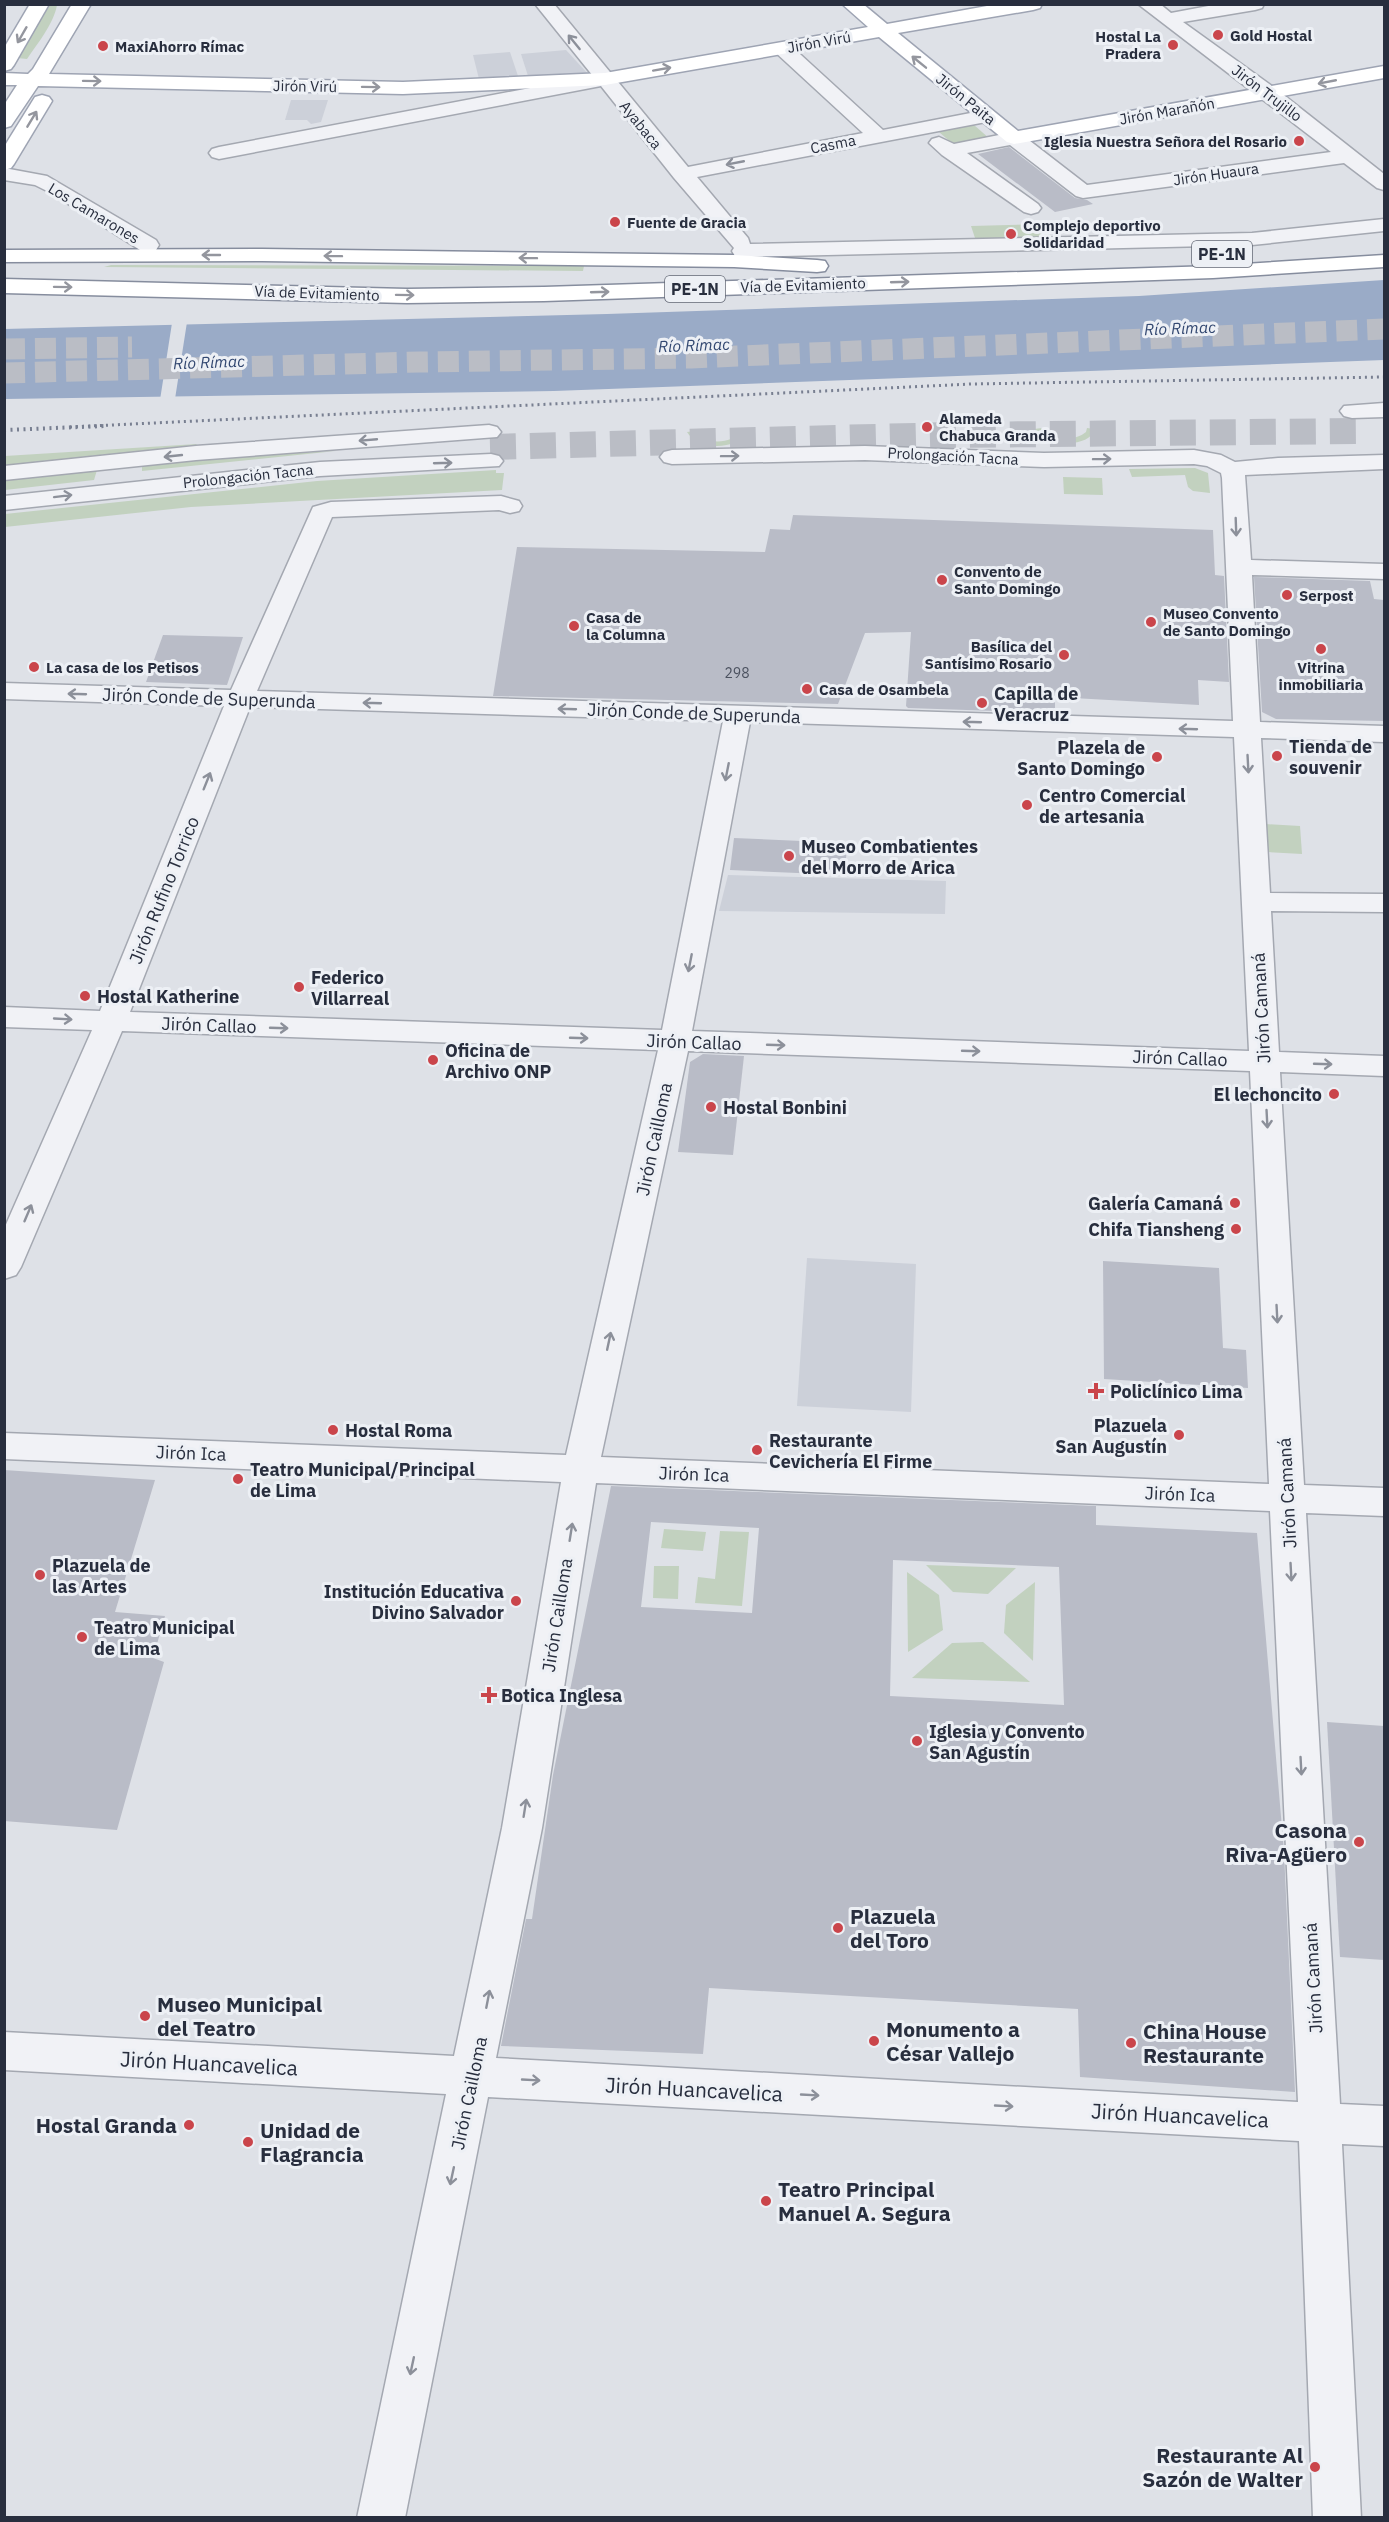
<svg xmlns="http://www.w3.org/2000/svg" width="1389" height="2522" font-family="'IBM Plex Sans',sans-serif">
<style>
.built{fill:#ccd0d9}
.green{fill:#c2d1bf}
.water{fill:#9aabc7}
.pier{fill:#dee1e7}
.building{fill:#b9bcc7;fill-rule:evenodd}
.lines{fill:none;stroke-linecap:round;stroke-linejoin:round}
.minor-tunnel{stroke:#babdc5;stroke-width:26;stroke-dasharray:26 14;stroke-linecap:butt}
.highway-tunnel{stroke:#babdc5;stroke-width:21;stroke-dasharray:21 10;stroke-linecap:butt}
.minor-casing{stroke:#a4a8b1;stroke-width:3}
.major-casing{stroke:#9ea4b3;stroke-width:3}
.highway-casing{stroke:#868d9e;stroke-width:3}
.minor{fill:#f1f2f6;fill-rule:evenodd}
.major{fill:#fff;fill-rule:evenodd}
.highway{fill:#fff;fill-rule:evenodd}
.rail-far1{stroke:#787f91;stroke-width:3;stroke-dasharray:2 4;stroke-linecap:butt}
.rail{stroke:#787f91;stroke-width:4;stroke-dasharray:2 4.5;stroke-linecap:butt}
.oneway{stroke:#94969e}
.oneway2{stroke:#8c909a}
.poi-dot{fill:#ca454b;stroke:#edf0f5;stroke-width:2}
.labels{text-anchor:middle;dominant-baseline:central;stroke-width:6;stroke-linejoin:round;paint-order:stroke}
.far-number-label{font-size:14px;fill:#4c5260}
.far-poi-label{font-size:15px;font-weight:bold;fill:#282e3e;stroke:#edf0f5;text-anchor:start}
.far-street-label{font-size:15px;fill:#282e3e;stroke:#edf0f5}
.shield{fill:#edf0f5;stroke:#636875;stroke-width:1.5}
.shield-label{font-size:16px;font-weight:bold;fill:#282e3e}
.far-water-label{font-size:16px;font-style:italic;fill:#334871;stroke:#edf0f5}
.poi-label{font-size:18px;font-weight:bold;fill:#282e3e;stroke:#edf0f5;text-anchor:start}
.street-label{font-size:18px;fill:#282e3e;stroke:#edf0f5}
.near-poi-label{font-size:21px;font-weight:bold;fill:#282e3e;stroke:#edf0f5;text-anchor:start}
.near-street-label{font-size:21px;fill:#282e3e;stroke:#edf0f5}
</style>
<rect width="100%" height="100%" fill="#dee1e7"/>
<g class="built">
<polygon points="566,50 589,75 529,79 521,54"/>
<polygon points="510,52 518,76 479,79 473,55"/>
<polygon points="291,100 328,100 321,122 311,124 307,120 285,120"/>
<polygon points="728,875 946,881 945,914 719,911"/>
<polygon points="807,1258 916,1264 911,1412 797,1406"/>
</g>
<g class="green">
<path d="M 50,5 L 57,5 C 54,23 38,43 27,59 L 17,58 Z"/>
<polygon points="974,125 990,139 954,145 939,132"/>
<polygon points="1045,224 1052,242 977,244 971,226"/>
<polygon points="111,265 584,266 583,271 104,267"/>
<path d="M 1042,428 C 1052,441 1074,442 1086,432 L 1087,428 L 1095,429 C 1088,450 1045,445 1034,429 Z"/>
<path d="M 695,431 C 704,445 732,445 740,431 L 748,432 C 737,450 698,451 687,432 Z"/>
<polygon points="197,444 196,445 5,465 5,456"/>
<polygon points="336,451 142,471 142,465 218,457"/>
<polygon points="1195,468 1208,473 1210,493 1193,491 1188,487 1185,475 1132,477 1129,469"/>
<polygon points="97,470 94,480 5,490 5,480"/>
<polygon points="496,470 496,473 504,473 502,490 191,507 5,527 5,514 317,481"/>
<polygon points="1063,477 1102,478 1103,495 1064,494"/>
<polygon points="1265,824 1300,826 1302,854 1267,852"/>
<polygon points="664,1529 706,1532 703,1551 661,1548"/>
<polygon points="720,1531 749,1532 742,1606 695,1603 698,1577 715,1579"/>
<polygon points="926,1565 1016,1568 988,1594 953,1592"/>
<polygon points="654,1566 679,1566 678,1599 653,1598"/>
<polygon points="907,1572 939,1595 943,1630 908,1652"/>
<polygon points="1035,1582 1033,1661 1004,1633 1006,1605"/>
<polygon points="983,1642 1030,1682 912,1678 952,1643"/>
</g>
<polygon class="water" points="1384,280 1384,360 554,391 5,399 4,329 607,314 1139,296"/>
<polygon class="pier" points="187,322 175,399 160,400 172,323"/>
<g class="building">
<polygon points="1009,147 1075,198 1087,200 1093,204 1055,212 978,154"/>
<polygon points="793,515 1213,530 1215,575 1224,576 1229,682 1198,680 1199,705 1055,697 1055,713 908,708 906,706 911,632 865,633 838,704 493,696 517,547 765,552 770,529 790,530"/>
<polygon points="1254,577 1370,581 1374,599 1384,600 1384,721 1276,719 1262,712"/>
<polygon points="163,635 243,637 227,685 146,682"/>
<polygon points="734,838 847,843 845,875 730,870"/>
<polygon points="703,1054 744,1056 733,1155 678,1152 690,1062"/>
<polygon points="1103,1261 1219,1268 1223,1348 1246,1350 1248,1388 1104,1379"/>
<polygon points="4,1470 155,1480 115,1612 165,1616 153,1658 164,1662 117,1830 4,1821"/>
<path d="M 611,1486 L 1096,1506 L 1096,1525 L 1257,1533 L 1284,1852 L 1295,2092 L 1080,2077 L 1078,2009 L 709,1988 L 703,2054 L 501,2046 L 526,1919 L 532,1919 L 553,1775 ZM 651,1522 L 759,1528 L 752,1613 L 641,1607 ZM 893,1560 L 1059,1567 L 1064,1705 L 890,1696 Z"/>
<polygon points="1327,1722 1384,1726 1384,1960 1340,1957"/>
</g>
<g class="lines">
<polyline class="minor-tunnel" points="490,447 950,435 1358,431"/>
<g class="highway-tunnel">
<polyline points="4,349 132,347"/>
<polyline points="4,373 420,362 691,358 1384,329"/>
</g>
<g class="minor-casing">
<g id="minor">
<polygon points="535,4 554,4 688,167 863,133 775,52 773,48 775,44 789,44 883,130 986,110 993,112 996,116 993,120 986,122 697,177 748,238 750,244 1252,233 1384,219 1384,231 1252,245 743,257 735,256 732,251 734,248 674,178 601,86 219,159 212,157 209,153 212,149 219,147 593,76"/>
<polygon points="1138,4 1160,4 1171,13 1219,4 1264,4 1262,8 1255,10 1183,22 1276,89 1384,174 1384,190 1377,188 1344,163 1083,198 1076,196 1010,145 967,153 1038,204 1041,208 1038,212 1031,214 1024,212 942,155 929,143 932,139 939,137 954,144 1014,132 1021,134 1087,185 1331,152"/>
<polygon points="4,168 47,176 156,240 159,245 156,250 148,251 140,250 51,193 35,185 4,180"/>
<polygon points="1384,403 1384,417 1352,418 1344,416 1340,411 1344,406"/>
<polygon points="489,425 497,427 501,432 497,437 196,460 4,480 4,466 196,446"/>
<path d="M 865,446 L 1044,453 L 1194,450 L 1221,455 L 1235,462 L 1278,458 L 1384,455 L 1384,469 L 1245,475 L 1251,560 L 1384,564 L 1384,579 L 1252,575 L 1260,722 L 1384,726 L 1384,742 L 1261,738 L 1270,893 L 1384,894 L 1384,912 L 1271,911 L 1279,1052 L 1384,1056 L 1384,1076 L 1280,1072 L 1304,1485 L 1384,1488 L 1384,1516 L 1306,1513 L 1340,2104 L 1384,2106 L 1384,2146 L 1342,2144 L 1361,2518 L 1313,2518 L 1299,2141 L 488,2097 L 405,2518 L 357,2518 L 446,2094 L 4,2070 L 4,2032 L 454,2056 L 502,1828 L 561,1482 L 4,1459 L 4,1433 L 566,1455 L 658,1050 L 122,1031 L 21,1267 L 16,1275 L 4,1279 L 4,1229 L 92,1030 L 4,1027 L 4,1007 L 100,1011 L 224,706 L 4,699 L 4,683 L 231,690 L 313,507 L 331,502 L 501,496 L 519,501 L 522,506 L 519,511 L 510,513 L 499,510 L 332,517 L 257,691 L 1233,721 L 1222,478 L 1221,473 L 1207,466 L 1194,464 L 1044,467 L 865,460 L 672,464 L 664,462 L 660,457 L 664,452 L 672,450 ZM 250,707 L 723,721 L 662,1030 L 130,1012 ZM 750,722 L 1234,737 L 1249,1051 L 692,1031 ZM 688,1051 L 1250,1071 L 1269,1484 L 601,1457 ZM 596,1483 L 1270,1511 L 1298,2102 L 496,2058 L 542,1828 Z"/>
<polygon points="491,454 499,456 503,461 499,466 320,476 4,510 4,496 320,462"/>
</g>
</g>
<g class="major-casing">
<g id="major">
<polygon points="30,4 49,4 14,65 11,69 4,71 4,48"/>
<polygon points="72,4 91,4 49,74 403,82 605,73 868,27 842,4 863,4 887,24 998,4 1042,4 1040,8 1033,10 898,33 1018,131 1384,66 1384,78 1014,144 1007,142 879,37 605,85 403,94 38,86 11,126 4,128 4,105 17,85 4,85 4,73 28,74 33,69"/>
<polygon points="42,95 49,97 52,101 14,164 11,168 4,170 4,147 35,97"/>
</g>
</g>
<g class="highway-casing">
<g id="highway">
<polygon points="262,249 734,255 817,260 825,261 828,266 825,271 817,272 734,267 262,261 4,262 4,250"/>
<polygon points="1384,255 1384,267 1213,278 544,301 407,303 4,293 4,279 407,289 544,287 1213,266"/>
</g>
</g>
<use href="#minor" class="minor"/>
<use href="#major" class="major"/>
<use href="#highway" class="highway"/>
<polyline class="rail-far1" points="70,427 971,384 1384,377"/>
<polyline class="rail" points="4,430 105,426"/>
</g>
<defs><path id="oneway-shaft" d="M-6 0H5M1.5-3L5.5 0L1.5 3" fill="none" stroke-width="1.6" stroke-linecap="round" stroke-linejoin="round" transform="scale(1.5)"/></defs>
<g class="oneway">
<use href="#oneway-shaft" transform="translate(22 35) rotate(120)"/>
<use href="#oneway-shaft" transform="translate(919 62) rotate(-141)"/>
<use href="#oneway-shaft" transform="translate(662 69) rotate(-10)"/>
<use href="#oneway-shaft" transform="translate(92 81) rotate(1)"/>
<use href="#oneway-shaft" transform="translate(1327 82) rotate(169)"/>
<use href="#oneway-shaft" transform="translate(371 87) rotate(1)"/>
<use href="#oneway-shaft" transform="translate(32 119) rotate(-59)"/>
<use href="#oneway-shaft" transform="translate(211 255) rotate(-180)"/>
<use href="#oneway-shaft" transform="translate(333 256) rotate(-179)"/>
<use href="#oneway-shaft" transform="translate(528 258) rotate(-179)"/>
<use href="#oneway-shaft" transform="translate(900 282) rotate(-2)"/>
<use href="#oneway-shaft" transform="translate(63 287) rotate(1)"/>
<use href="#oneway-shaft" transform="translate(600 292) rotate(-2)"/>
<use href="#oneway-shaft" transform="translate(405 295) rotate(1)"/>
</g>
<g class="oneway2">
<use href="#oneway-shaft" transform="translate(574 42) rotate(-129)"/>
<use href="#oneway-shaft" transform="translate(735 163) rotate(169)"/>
<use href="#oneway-shaft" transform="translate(368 440) rotate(175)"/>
<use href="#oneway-shaft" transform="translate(173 456) rotate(174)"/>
<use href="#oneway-shaft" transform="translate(730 456) rotate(-1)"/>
<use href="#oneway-shaft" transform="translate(1102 459) rotate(-1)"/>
<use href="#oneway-shaft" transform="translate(443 463) rotate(-2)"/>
<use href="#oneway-shaft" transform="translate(63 496) rotate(-7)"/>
<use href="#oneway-shaft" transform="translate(1236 527) rotate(88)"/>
<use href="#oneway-shaft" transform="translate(77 694) rotate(-178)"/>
<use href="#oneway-shaft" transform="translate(372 703) rotate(-178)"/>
<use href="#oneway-shaft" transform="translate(567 709) rotate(-178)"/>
<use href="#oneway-shaft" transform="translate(972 722) rotate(-178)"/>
<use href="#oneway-shaft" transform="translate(1188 729) rotate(-178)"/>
<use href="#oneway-shaft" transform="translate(1248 764) rotate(87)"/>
<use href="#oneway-shaft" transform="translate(727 772) rotate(101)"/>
<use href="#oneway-shaft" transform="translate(207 781) rotate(-68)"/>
<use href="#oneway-shaft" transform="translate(690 963) rotate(101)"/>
<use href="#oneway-shaft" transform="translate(63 1019) rotate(3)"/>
<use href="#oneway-shaft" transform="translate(279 1028) rotate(2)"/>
<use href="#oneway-shaft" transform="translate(579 1038) rotate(2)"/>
<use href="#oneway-shaft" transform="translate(776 1045) rotate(2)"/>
<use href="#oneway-shaft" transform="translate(971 1051) rotate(2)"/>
<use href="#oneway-shaft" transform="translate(1323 1064) rotate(2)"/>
<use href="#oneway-shaft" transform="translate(1267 1119) rotate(87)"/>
<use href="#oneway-shaft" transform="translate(28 1213) rotate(-67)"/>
<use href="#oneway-shaft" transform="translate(1277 1314) rotate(87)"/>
<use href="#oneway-shaft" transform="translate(609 1341) rotate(-78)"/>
<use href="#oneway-shaft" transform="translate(571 1532) rotate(-81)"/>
<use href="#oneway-shaft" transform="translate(1291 1572) rotate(87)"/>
<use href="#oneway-shaft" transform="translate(1301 1766) rotate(87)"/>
<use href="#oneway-shaft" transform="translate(525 1808) rotate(-81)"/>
<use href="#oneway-shaft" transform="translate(488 1999) rotate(-79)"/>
<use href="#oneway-shaft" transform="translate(531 2080) rotate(3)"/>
<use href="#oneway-shaft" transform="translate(810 2095) rotate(3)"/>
<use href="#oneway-shaft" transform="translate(1004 2106) rotate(3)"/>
<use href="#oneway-shaft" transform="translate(452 2176) rotate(102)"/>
<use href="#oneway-shaft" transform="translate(412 2366) rotate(102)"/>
</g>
<g class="poi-dot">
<circle cx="1218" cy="35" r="6"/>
<circle cx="1173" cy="45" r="6"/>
<circle cx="103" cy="46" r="6"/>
<circle cx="1299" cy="141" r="6"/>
<circle cx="615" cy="222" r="6"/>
<circle cx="1011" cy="234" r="6"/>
<circle cx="927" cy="427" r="6"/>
<circle cx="942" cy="580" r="6"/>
<circle cx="1287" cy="595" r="6"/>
<circle cx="1151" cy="622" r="6"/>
<circle cx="574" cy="626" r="6"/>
<circle cx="1321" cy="649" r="6"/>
<circle cx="1064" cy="655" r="6"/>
<circle cx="34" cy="667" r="6"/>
<circle cx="807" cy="689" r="6"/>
<circle cx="982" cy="703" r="6"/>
<circle cx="1277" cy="756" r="6"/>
<circle cx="1157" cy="757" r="6"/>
<circle cx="1027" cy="805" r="6"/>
<circle cx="789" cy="856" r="6"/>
<circle cx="299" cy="987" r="6"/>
<circle cx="85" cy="996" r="6"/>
<circle cx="433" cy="1060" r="6"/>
<circle cx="1334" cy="1094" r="6"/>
<circle cx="711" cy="1107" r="6"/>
<circle cx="1235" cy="1203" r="6"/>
<circle cx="1236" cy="1229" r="6"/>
<path d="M1093 1382h6v6h6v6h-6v6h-6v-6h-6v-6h6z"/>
<circle cx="333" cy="1430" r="6"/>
<circle cx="1179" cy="1435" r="6"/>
<circle cx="757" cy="1450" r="6"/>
<circle cx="238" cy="1479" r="6"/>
<circle cx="40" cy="1575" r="6"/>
<circle cx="516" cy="1601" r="6"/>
<circle cx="82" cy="1637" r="6"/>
<path d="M486 1686h6v6h6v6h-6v6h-6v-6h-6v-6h6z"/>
<circle cx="917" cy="1741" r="6"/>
<circle cx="1359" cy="1842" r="6"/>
<circle cx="838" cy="1928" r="6"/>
<circle cx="145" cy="2016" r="6"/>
<circle cx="874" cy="2041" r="6"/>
<circle cx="1131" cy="2043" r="6"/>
<circle cx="189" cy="2125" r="6"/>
<circle cx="248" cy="2142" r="6"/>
<circle cx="766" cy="2201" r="6"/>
<circle cx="1315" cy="2467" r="6"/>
</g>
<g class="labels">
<g class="far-number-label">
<text x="737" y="673">298</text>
</g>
<g class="far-poi-label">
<text x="1230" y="35">Gold Hostal</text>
<text x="1161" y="36" text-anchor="end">Hostal La<tspan x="1161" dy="17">Pradera</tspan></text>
<text x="115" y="46">MaxiAhorro Rímac</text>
<text x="1287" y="141" text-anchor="end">Iglesia Nuestra Señora del Rosario</text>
<text x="627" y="222">Fuente de Gracia</text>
<text x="1023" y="225">Complejo deportivo<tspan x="1023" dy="17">Solidaridad</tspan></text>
<text x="939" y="418">Alameda<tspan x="939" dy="17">Chabuca Granda</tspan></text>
<text x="954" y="571">Convento de<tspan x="954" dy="17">Santo Domingo</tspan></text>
<text x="1299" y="595">Serpost</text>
<text x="1163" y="613">Museo Convento<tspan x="1163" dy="17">de Santo Domingo</tspan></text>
<text x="586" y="617">Casa de<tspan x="586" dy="17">la Columna</tspan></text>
<text x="1052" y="646" text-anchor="end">Basílica del<tspan x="1052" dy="17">Santísimo Rosario</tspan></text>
<text x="46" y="667">La casa de los Petisos</text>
<text x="1321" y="667" text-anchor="middle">Vitrina<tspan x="1321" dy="17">inmobiliaria</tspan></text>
<text x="819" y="689">Casa de Osambela</text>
</g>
<g class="far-street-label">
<text transform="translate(819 42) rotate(-10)">Jirón Virú</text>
<text transform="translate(305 86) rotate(1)">Jirón Virú</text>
<text transform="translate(1267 93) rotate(37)">Jirón Trujillo</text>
<text transform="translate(966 99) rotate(39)">Jirón Paita</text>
<text transform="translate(1167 111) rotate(-10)">Jirón Marañón</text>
<text transform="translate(641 125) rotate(51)">Ayabaca</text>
<text transform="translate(833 144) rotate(-11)">Casma</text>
<text transform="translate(1216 174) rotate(-8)">Jirón Huaura</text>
<text transform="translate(94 213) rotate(31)">Los Camarones</text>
<text transform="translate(803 285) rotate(-2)">Vía de Evitamiento</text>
<text transform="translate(317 293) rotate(2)">Vía de Evitamiento</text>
<text transform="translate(953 456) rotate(3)">Prolongación Tacna</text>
<text transform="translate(248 476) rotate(-6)">Prolongación Tacna</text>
</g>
<g class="shield">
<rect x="1192" y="241" width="60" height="26" rx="4.5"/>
<rect x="665" y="276" width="60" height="26" rx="4.5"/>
</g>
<g class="shield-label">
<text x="1222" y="254">PE-1N</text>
<text x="695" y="289">PE-1N</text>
</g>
<g class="far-water-label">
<text transform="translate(1180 328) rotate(-2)">Río Rímac</text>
<text transform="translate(694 345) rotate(-2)">Río Rímac</text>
<text transform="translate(209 362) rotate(-2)">Río Rímac</text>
</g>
<g class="poi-label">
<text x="994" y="693">Capilla de<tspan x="994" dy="21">Veracruz</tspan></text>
<text x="1289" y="746">Tienda de<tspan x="1289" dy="21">souvenir</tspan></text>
<text x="1145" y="747" text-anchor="end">Plazela de<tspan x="1145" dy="21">Santo Domingo</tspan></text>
<text x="1039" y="795">Centro Comercial<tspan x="1039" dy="21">de artesania</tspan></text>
<text x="801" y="846">Museo Combatientes<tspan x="801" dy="21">del Morro de Arica</tspan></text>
<text x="311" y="977">Federico<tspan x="311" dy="21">Villarreal</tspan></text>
<text x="97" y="996">Hostal Katherine</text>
<text x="445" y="1050">Oficina de<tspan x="445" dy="21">Archivo ONP</tspan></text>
<text x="1322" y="1094" text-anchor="end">El lechoncito</text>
<text x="723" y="1107">Hostal Bonbini</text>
<text x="1223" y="1203" text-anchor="end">Galería Camaná</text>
<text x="1224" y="1229" text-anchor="end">Chifa Tiansheng</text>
<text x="1110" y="1391">Policlínico Lima</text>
<text x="1167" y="1425" text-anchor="end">Plazuela<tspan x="1167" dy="21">San Augustín</tspan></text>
<text x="345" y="1430">Hostal Roma</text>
<text x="769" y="1440">Restaurante<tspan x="769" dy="21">Cevichería El Firme</tspan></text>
<text x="250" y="1469">Teatro Municipal/Principal<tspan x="250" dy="21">de Lima</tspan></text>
<text x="52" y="1565">Plazuela de<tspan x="52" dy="21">las Artes</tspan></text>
<text x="504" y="1591" text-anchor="end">Institución Educativa<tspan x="504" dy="21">Divino Salvador</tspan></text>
<text x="94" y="1627">Teatro Municipal<tspan x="94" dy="21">de Lima</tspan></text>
<text x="501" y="1695">Botica Inglesa</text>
<text x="929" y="1731">Iglesia y Convento<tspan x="929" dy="21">San Agustín</tspan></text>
</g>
<g class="street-label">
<text transform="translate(209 698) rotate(2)">Jirón Conde de Superunda</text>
<text transform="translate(694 713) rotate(2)">Jirón Conde de Superunda</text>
<text transform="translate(164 890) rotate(-68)">Jirón Rufino Torrico</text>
<text transform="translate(1261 1008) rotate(-93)">Jirón Camaná</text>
<text transform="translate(209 1025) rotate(2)">Jirón Callao</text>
<text transform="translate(694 1042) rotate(2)">Jirón Callao</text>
<text transform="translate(1180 1058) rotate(2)">Jirón Callao</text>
<text transform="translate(654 1139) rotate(-78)">Jirón Cailloma</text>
<text transform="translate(191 1453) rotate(2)">Jirón Ica</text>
<text transform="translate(694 1474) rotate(2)">Jirón Ica</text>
<text transform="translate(1287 1493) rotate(-93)">Jirón Camaná</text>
<text transform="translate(1180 1494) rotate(2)">Jirón Ica</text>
<text transform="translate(557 1615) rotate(-81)">Jirón Cailloma</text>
<text transform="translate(1313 1978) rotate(-93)">Jirón Camaná</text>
<text transform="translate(469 2093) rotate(-78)">Jirón Cailloma</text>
</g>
<g class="near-poi-label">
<text x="1347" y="1830" text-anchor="end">Casona<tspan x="1347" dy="24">Riva-Agüero</tspan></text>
<text x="850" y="1916">Plazuela<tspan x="850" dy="24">del Toro</tspan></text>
<text x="157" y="2004">Museo Municipal<tspan x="157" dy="24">del Teatro</tspan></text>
<text x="886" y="2029">Monumento a<tspan x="886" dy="24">César Vallejo</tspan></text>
<text x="1143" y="2031">China House<tspan x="1143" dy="24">Restaurante</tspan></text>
<text x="177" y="2125" text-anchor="end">Hostal Granda</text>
<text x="260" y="2130">Unidad de<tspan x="260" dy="24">Flagrancia</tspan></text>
<text x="778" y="2189">Teatro Principal<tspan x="778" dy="24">Manuel A. Segura</tspan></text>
<text x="1303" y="2455" text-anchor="end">Restaurante Al<tspan x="1303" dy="24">Sazón de Walter</tspan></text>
</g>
<g class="near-street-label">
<text transform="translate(209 2063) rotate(3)">Jirón Huancavelica</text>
<text transform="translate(694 2089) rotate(3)">Jirón Huancavelica</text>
<text transform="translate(1180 2115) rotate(3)">Jirón Huancavelica</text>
</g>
</g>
<rect width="1389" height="2522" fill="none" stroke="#282e3e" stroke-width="12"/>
</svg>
